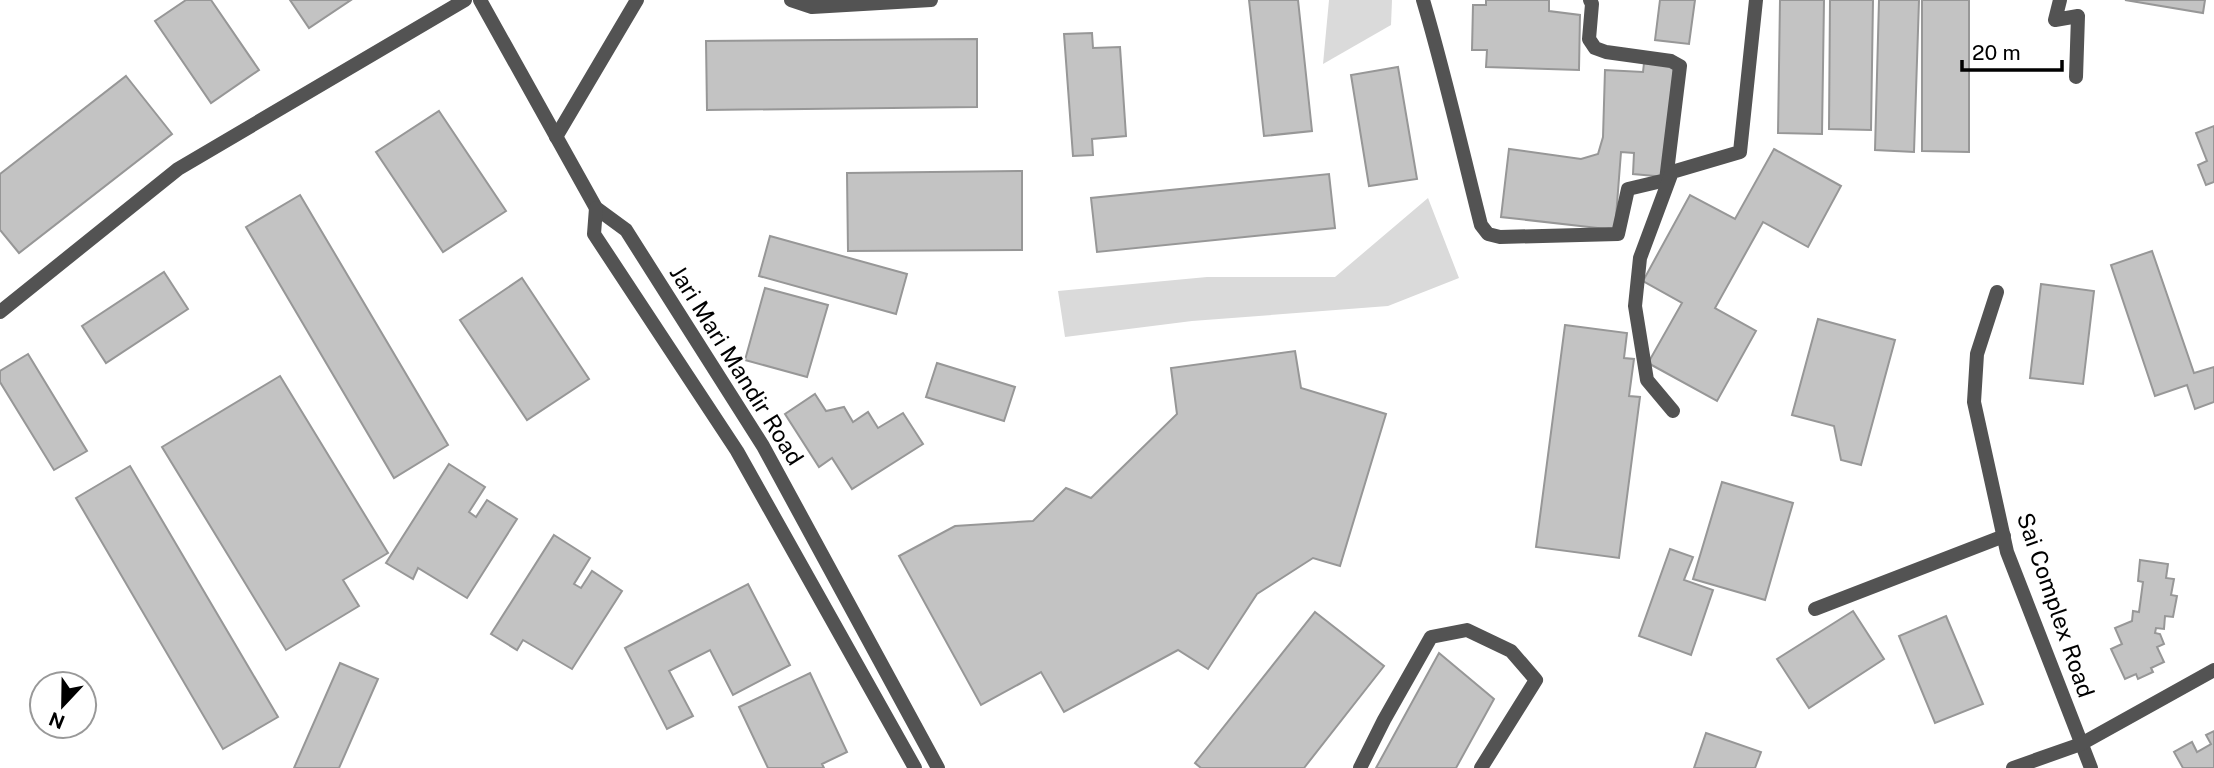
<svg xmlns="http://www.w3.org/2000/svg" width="2214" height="768" font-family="'Public Sans',sans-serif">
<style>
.green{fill:#dadada}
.building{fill:#c3c3c3;stroke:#979797;stroke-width:2}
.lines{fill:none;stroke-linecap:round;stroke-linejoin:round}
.lane{stroke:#535353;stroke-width:14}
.street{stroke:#535353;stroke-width:14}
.labels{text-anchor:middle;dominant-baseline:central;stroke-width:5;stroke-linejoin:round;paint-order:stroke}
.street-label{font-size:23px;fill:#000;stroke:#fff}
</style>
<rect width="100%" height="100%" fill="#fff"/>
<g class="green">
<polygon points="1329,0 1392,0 1391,25 1323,64"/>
<polygon points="1428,198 1459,278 1388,306 1192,321 1065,337 1058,291 1207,277 1335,277"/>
</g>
<g class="building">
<polygon points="186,0 211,0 259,70 211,103 155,21"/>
<polygon points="290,0 351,0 309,28"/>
<polygon points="1249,0 1298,0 1312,131 1264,136"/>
<polygon points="1486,0 1549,0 1549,11 1580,15 1579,70 1486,67 1487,50 1472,50 1473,5 1486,5"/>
<polygon points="1660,0 1695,0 1689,44 1655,40"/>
<polygon points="1780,0 1824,0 1822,134 1778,133"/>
<polygon points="1830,0 1873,0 1871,130 1829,129"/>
<polygon points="1879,0 1919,0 1914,152 1875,150"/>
<polygon points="1922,0 1969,0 1969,152 1922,151"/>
<polygon points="2125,0 2205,0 2203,13"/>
<polygon points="1092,33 1093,48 1120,47 1126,136 1092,139 1093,155 1073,156 1064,34"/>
<polygon points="977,39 977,107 707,110 706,41"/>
<polygon points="1644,63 1674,66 1666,177 1633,174 1634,153 1621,152 1615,230 1501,217 1509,149 1581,159 1598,154 1603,137 1605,70 1643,72"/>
<polygon points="1398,67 1417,179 1369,186 1351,75"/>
<polygon points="126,76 172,134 19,253 0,230 0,174"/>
<polygon points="439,111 506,211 443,252 376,152"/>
<polygon points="2214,126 2214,182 2206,185 2198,165 2207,161 2196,133"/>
<polygon points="1774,149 1841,186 1808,247 1763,222 1715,308 1756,331 1717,401 1648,363 1682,303 1643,281 1690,195 1735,219"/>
<polygon points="1022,171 1022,250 848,251 847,173"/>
<polygon points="1329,174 1335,228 1097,252 1091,198"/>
<polygon points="300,195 448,445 394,478 246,227"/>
<polygon points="770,236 907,274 896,314 759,276"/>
<polygon points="2152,251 2194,373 2214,367 2214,402 2195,409 2187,385 2155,396 2111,265"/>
<polygon points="164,272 188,309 106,363 82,326"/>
<polygon points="522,278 589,379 527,420 460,320"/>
<polygon points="2041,284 2094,291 2083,384 2030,378"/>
<polygon points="765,288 828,305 807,377 745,360"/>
<polygon points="1818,319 1895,340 1861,465 1841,460 1834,426 1792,415"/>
<polygon points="1565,325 1627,333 1624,358 1634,359 1629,396 1640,397 1619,558 1536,547"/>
<polygon points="1295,351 1301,388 1386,414 1340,566 1313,558 1257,594 1208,669 1178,650 1064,712 1041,672 981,705 899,556 955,526 1033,521 1066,488 1091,498 1177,414 1171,368"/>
<polygon points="28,354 87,451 54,470 0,382 0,371"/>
<polygon points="937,363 1015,387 1004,421 926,397"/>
<polygon points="280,376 388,553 343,580 359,606 286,650 162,447"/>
<polygon points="815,394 826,411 844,407 853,422 868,412 878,428 903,413 923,444 852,489 832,458 819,467 785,414"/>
<polygon points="449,464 485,487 469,512 476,517 487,500 517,519 467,598 418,568 413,579 386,563"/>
<polygon points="130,466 278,717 223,749 76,498"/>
<polygon points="1722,482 1793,503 1765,600 1693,579"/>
<polygon points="554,535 590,558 574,584 581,588 592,571 622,591 572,669 523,640 517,650 491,634"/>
<polygon points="1670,549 1693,557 1684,580 1713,590 1691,655 1639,636"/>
<polygon points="2140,560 2168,564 2166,578 2174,579 2171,595 2177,596 2173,617 2165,616 2164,629 2156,628 2155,633 2160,634 2164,644 2157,647 2164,662 2151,668 2153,672 2138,679 2136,674 2125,679 2111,649 2122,644 2115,628 2132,621 2133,611 2139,612 2143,582 2138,581"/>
<polygon points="748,584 790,665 733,695 710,650 669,671 693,716 667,729 625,648"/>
<polygon points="1853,611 1884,659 1809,708 1777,659"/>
<polygon points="1315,612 1384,666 1304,768 1201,768 1195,763"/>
<polygon points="1946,616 1983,704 1935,723 1899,636"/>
<polygon points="1439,653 1494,699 1456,768 1376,768"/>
<polygon points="340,663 378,679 339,768 294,768"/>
<polygon points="810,673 847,752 822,764 824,768 768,768 739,707"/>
<polygon points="2214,731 2214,768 2183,768 2174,752 2192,742 2197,752 2211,744 2206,735"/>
<polygon points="1706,733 1761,752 1755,768 1694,768"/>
</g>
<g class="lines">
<g class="lane">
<polyline points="2060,0 2055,20 2078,16 2076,77"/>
<polyline points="0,312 178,169 465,0"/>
<polyline points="1815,609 2004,536"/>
</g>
<g class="street">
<polyline points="480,0 596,208 626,230 763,446 938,768"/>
<polyline points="791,0 812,7 931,0"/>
<path d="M 1423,0 C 1445,74 1462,150 1481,225 L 1488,234 L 1500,237 L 1618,234 L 1628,189 L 1666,180 L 1680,66 L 1671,61 L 1606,52 L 1595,48 L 1589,39 L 1592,4 L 1590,0"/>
<polyline points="556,137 637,0"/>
<polyline points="596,208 594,234 737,451 915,768"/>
<polyline points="1997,292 1977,354 1974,402 2007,552 2091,768"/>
<polyline points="1673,411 1647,380 1635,306 1640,258 1672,172 1740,152 1756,0"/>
<polyline points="1360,768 1384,720 1431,637 1467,630 1511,651 1536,680 1481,768"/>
<polyline points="2013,768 2081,744 2214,670"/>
</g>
</g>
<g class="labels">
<g class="street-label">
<text transform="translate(737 365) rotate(58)">Jari Mari Mandir Road</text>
<text transform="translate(2056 605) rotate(71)">Sai Complex Road</text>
</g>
</g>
<g transform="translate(63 705) rotate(202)"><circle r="33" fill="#ffffff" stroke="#999999" stroke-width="2"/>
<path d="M0-5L12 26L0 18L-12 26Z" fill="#000000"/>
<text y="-10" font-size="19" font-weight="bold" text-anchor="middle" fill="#000000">N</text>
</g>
<path d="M1962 60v10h100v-10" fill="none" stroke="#000000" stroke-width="3.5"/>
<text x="1972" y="60" font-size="21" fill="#000000" stroke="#ffffff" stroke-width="5" paint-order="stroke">20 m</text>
</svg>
